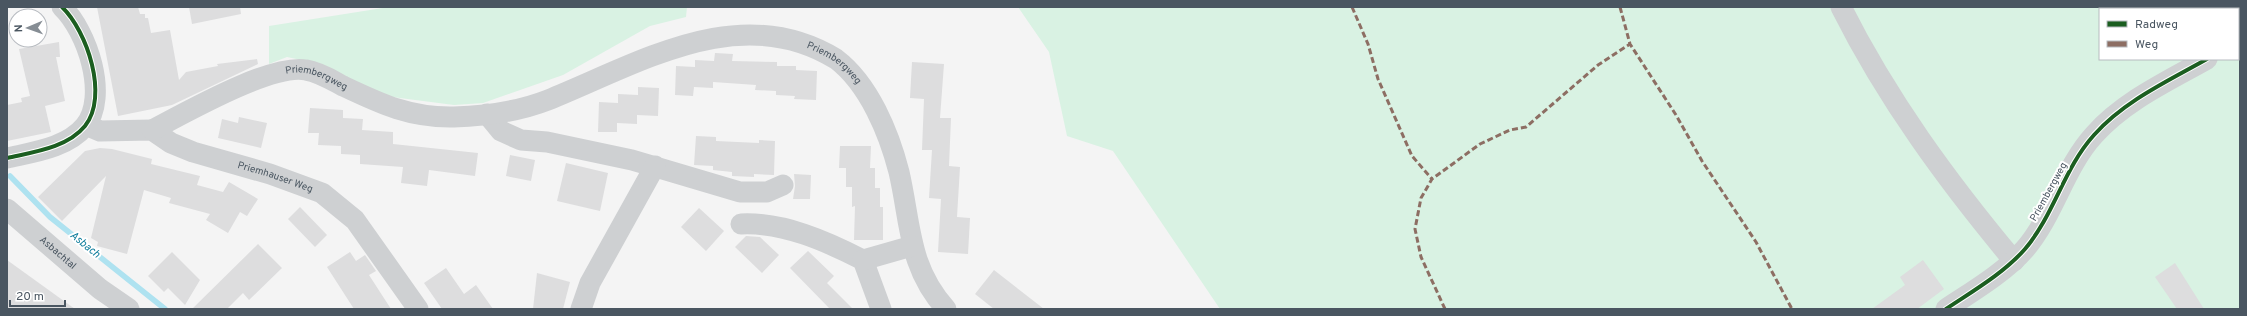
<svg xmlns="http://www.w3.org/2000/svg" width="2247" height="316" font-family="Overpass,sans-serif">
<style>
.green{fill:#d9f2e3;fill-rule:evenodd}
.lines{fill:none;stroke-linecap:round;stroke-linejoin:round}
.stream{stroke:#aee2f0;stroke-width:5.5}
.building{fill:#ddddde}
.minor{stroke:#ced0d2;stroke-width:21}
.quiet{stroke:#8d6e63;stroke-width:3;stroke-dasharray:6 3;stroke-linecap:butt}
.cycleway-casing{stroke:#fff;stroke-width:6}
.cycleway{stroke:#1b5e20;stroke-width:4}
.labels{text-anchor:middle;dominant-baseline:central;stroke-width:4;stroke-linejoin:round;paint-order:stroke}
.street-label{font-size:10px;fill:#4a5661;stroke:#fff}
.water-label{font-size:11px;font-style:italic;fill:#0c7c9b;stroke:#fff}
</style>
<rect width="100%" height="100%" fill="#f4f4f4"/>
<g class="green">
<polygon points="389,7 687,7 686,17 650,26 563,75 483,103 454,105 392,97 364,88 320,64 287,57 269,64 269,26"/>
<path d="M 1018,7 L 2240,7 L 2240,309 L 1220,309 L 1113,151 L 1067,136 L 1049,52 ZM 2100,9 L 2238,9 L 2238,59 L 2100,59 Z"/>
</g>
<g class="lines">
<polyline class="stream" points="10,176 50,217 165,309"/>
</g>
<g class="building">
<polygon points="97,7 138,7 140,14 145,14 145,18 148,18 151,33 170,30 179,80 186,72 218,66 217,64 257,59 258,64 172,105 118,116"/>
<polygon points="189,7 240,7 241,14 192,24"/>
<polygon points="59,42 60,57 56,57 65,101 45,106 51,132 7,141 7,105 22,102 21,98 30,96 19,49"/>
<polygon points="715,53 733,54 732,61 777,62 777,66 796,66 796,70 817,71 816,100 794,99 795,96 776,95 776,91 755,90 756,85 713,82 713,88 694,87 693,96 675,95 676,66 695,67 695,60 714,61"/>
<polygon points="912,62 944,64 940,118 951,118 949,166 960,167 957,217 970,218 968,254 938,252 941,199 929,198 932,150 922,150 924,99 910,98"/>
<polygon points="638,87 659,88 658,116 637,115 637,124 617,123 617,132 598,132 599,102 618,103 618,94 638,95"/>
<polygon points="310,108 343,110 343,118 363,119 362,130 393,132 393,144 478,153 475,176 429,170 427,186 401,183 403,167 360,164 360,155 341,154 341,146 318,145 319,133 308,133"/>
<polygon points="239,117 267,123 261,148 218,138 222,119 238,123"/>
<polygon points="696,136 716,137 716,141 759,143 759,140 775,141 774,175 754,174 754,177 732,176 732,172 713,170 713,166 694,165"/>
<polygon points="840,146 871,146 870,168 875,168 875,188 880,188 880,207 883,207 883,240 854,240 855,206 852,207 852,187 846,187 846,168 839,168"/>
<polygon points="100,148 112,149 152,159 151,164 200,176 197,185 223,192 229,182 258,199 247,216 240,212 228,233 206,220 210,214 169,203 171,198 144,190 127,254 97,246 98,242 91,238 106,176 62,221 38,197 85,151"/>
<polygon points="510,155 535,160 531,181 506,176"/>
<polygon points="566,163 608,173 600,211 557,201"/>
<polygon points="794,174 811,175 810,199 793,199 795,186"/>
<polygon points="300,207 327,235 315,247 288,219"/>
<polygon points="699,208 724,231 706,251 681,227"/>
<polygon points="746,236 760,237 779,255 762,273 735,247"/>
<polygon points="258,244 282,268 249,300 243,293 227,309 192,309"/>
<polygon points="808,251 834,276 827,283 853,309 830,309 790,268"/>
<polygon points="172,252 200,280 185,305 168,288 164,292 148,276"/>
<polygon points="350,252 356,261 365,255 376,271 369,275 391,309 354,309 327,267"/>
<polygon points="7,260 75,309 7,309"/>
<polygon points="1923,260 1944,289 1917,309 1872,309 1905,285 1900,277"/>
<polygon points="2175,263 2204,309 2177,309 2155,277"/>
<polygon points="446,268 464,294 476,285 493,309 442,309 424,283"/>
<polygon points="994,270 1044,309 994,309 975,294"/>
<polygon points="537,273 570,282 563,309 533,309"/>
</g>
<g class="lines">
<g class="minor">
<path d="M 1841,7 C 1887,99 1948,182 2014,261"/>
<polyline points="2238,35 2240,32"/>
<polyline points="487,114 501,131 521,140 547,142 632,160 740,192 767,192 783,185"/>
<path id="s1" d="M 86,125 L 100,131 L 152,130 L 171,143 L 193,152 L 270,174 L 322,193 L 355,220 L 418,309"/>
<path id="s2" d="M 152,130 C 185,113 272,63 306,70 C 319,72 332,80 343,86 C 381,104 410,118 454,117 C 484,116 520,111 548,100 C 640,63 740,0 836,59 C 869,84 889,133 899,172 C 911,224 908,267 946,309"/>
<path d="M 7,158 C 33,152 67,148 85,126 C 109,96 87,31 62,7"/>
<path id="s3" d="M 7,209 L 100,289 L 129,309"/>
<path d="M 741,224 C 783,222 826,241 863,260 L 881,309"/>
<polyline points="863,260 912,246"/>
<polyline points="581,309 590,283 655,166"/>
<path d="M 1946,309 C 1973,291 2004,273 2025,249 C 2054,215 2064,168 2094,135 C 2124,101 2168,81 2207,59"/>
</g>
<g class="quiet">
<polyline points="1352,7 1368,44 1378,79 1412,156 1432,179"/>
<polyline points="1620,7 1630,44 1676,115 1702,161 1756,242 1792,309"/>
<polyline points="1445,309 1421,257 1415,229 1421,198 1432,179 1480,144 1510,130 1526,127 1598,65 1630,44"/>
</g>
<g class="cycleway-casing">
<g id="cycleway">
<path d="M 7,158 C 33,152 67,148 85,126 C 109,96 87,31 62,7"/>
<path d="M 1946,309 C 1973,291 2004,273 2025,249 C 2054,215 2064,168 2094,135 C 2124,101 2168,81 2207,59"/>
</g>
</g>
<use href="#cycleway" class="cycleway"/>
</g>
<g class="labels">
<g class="street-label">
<text stroke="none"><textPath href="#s2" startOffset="725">Priembergweg</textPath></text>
<text stroke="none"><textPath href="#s2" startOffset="179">Priembergweg</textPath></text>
<text stroke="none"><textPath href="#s1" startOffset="200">Priemhauser Weg</textPath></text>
<text transform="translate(2049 192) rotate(-61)">Priembergweg</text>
<text stroke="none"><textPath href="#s3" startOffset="67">Asbachtal</textPath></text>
</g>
<g class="water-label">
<text transform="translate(85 245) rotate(39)">Asbach</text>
</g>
</g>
<rect width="2247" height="316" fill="none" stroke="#4a5661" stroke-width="16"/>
<rect x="2099" y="8" width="140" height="52" fill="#ffffff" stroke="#b7bbc0"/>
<rect x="2107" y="21" width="20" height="6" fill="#1b5e20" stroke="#b7bbc0"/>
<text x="2135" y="28" font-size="12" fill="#4a5661">Radweg</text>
<rect x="2107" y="41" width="20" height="6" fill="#8d6e63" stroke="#b7bbc0"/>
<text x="2135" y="48" font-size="12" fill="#4a5661">Weg</text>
<g transform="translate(28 28) rotate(268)"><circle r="19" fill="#ffffff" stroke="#b7bbc0"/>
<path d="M0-3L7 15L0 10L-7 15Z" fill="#868d94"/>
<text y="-6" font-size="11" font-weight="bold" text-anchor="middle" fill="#4a5661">N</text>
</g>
<path d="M10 300v6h55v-6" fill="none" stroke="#4a5661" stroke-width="2"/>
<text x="16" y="300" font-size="12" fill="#4a5661" stroke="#ffffff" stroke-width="3" paint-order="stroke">20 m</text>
</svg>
